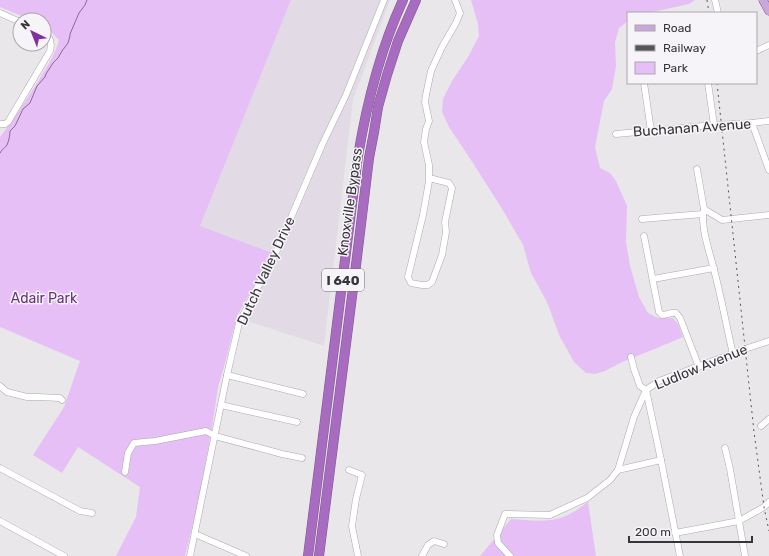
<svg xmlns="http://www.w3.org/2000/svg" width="769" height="556" font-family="Rubik,sans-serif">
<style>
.built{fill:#e2dbe6}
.green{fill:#e5bff5}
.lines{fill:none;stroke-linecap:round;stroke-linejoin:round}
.stream{stroke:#886b95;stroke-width:1}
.minor-casing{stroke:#aca9ad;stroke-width:7}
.major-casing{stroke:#7f5890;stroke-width:9}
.highway-casing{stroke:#7f5890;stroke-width:10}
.minor{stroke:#fff;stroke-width:6}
.major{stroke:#caa6d9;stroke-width:8}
.highway{stroke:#a76bc0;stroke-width:9}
.rail{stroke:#565557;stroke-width:1;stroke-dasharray:2 4;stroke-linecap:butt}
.labels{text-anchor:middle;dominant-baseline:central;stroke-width:3;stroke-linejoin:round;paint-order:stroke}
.shield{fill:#f7f4f9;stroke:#706e71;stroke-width:1}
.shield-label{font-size:13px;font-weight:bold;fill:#363537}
.street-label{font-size:14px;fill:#363537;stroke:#f7f4f9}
.park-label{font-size:14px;fill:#67327c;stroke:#f7f4f9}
</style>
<rect width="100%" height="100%" fill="#eae7eb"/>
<polygon class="built" points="291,0 390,0 353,100 324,346 247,321 273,253 200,226"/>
<g class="green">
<path d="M 0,0 L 291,0 L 200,226 L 273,253 L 237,316 L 224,367 L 218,387 L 212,427 L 199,500 L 185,556 L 116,556 L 136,517 L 140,487 L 78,447 L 62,473 L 33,455 L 64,407 L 80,361 L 0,327 L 0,137 C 13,120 24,103 36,85 C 44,71 55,56 59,40 L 49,30 L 44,27 L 44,20 L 31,20 L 0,7 Z"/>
<polygon points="471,0 695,0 689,4 648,13 628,13 628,21 619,28 615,42 616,66 612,89 604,101 595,147 600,168 610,173 616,181 627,206 626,242 630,266 639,297 648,313 658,318 673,318 678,324 683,337 652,350 620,363 605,371 595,374 586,373 574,362 560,337 547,302 531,273 523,245 504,212 473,163 449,127 442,112 443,99 452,81 468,57 479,36 478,24"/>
<path d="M 588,502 L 596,556 L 480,556 L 511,519 C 530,520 551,524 570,514 C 576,511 582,506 588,502 Z"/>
</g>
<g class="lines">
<path class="stream" d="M 0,153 C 2,149 5,148 7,145 C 9,141 10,134 10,131 L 15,126 L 23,109 L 30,103 L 37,86 L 45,77 L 46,74 L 53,63 L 58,58 L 62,51 L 68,43 L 70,36 L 70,34 L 79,13 L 85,5 L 87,0"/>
<g class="minor-casing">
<g id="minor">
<polyline points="715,0 718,13"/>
<polyline points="0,13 20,22"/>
<polyline points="756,51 769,45"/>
<polyline points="644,83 651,131"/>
<polyline points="708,83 714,125"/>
<polyline points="752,123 769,170"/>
<path d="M 0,124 L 5,124 L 8,122 L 50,51 C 52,43 51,37 44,33"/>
<polyline points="616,134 714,125 752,123 769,121"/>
<path d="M 697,169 L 704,209 C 700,225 709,250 713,266 C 721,295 726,325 733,354"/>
<polyline points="429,178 449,183 452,188 445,222 446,232 442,255 432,282 428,285 422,285 411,283 408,277 423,215 429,181 429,165 424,142 426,129 429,121 425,102 426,95 431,71 442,47 456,23 460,13 455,0"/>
<polyline points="704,209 722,220 769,215"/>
<polyline points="642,219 703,214"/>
<path d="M 644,236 L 659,312 L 662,315 C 667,315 671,312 676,313 L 680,318 L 699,367"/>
<polyline points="653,279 714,268"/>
<polyline points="631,357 634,369 640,386 646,390 661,460 680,556"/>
<polyline points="227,375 303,394"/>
<polyline points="0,386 7,392 27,397 38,397 60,398 62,400"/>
<polyline points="221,405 297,422"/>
<polyline points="761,426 769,419"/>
<polyline points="725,448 730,469 745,556"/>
<polyline points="0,468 80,511 92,513"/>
<polyline points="349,470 362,475 356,499 352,526 358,556"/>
<polyline points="618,470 661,460"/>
<polyline points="125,472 128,453 134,443 155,441 206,431 215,436 282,454 302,458"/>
<polyline points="0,521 64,556"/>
<polyline points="675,533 739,521 764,507 769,502"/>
<polyline points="195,534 246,556"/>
<polyline points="190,556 227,375 239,323 278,248 322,145 346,95 384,0"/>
<polyline points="422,556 428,545 434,541 444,544"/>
<polyline points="510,556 498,543 497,535 505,514 550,515 587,498 610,480 618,470 634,417 646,390 659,381 745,349 769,341"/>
</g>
</g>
<g class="major-casing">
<polyline id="major" points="763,0 769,11"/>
</g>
<g class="highway-casing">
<g id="highway">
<path d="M 308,556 L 358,156 C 367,102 380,50 403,0"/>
<polyline points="319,556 357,257 369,158 374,132 378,107 387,75 398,41 416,0"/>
</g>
</g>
<use href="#minor" class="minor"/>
<use href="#major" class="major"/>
<use href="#highway" class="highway"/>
<g class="rail">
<polyline points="707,0 709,13"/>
<polyline points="717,83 754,432 764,507 769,531"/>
</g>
</g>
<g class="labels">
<rect class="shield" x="322" y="269" width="42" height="22" rx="3"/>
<g class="shield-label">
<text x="343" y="280">I 640</text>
</g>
<g class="street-label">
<text transform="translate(692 128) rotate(-4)">Buchanan Avenue</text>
<text transform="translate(350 202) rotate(-82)">Knoxville Bypass</text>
<text transform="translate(266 271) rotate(-65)">Dutch Valley Drive</text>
<text transform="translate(701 367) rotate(-22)">Ludlow Avenue</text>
</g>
<g class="park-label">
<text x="44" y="298">Adair Park</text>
</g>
</g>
<rect x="627" y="12" width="130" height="72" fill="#f7f4f9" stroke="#aaa8ab"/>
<rect x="635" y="25" width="20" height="6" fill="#caa6d9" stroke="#aaa8ab"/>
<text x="663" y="32" font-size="12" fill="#363537">Road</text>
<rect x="635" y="45" width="20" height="6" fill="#565557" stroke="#aaa8ab"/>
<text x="663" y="52" font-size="12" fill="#363537">Railway</text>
<rect x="635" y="62" width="20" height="12" fill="#e5bff5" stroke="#aaa8ab"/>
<text x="663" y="72" font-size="12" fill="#363537">Park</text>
<g transform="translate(32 32) rotate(317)"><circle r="19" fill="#f7f4f9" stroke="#aaa8ab"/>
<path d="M0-3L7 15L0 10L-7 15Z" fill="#812f9e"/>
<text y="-6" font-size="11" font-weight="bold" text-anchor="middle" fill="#363537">N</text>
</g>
<path d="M629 536v6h123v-6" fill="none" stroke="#363537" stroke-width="2"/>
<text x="635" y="536" font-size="12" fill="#363537" stroke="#f7f4f9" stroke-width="3" paint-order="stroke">200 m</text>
</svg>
